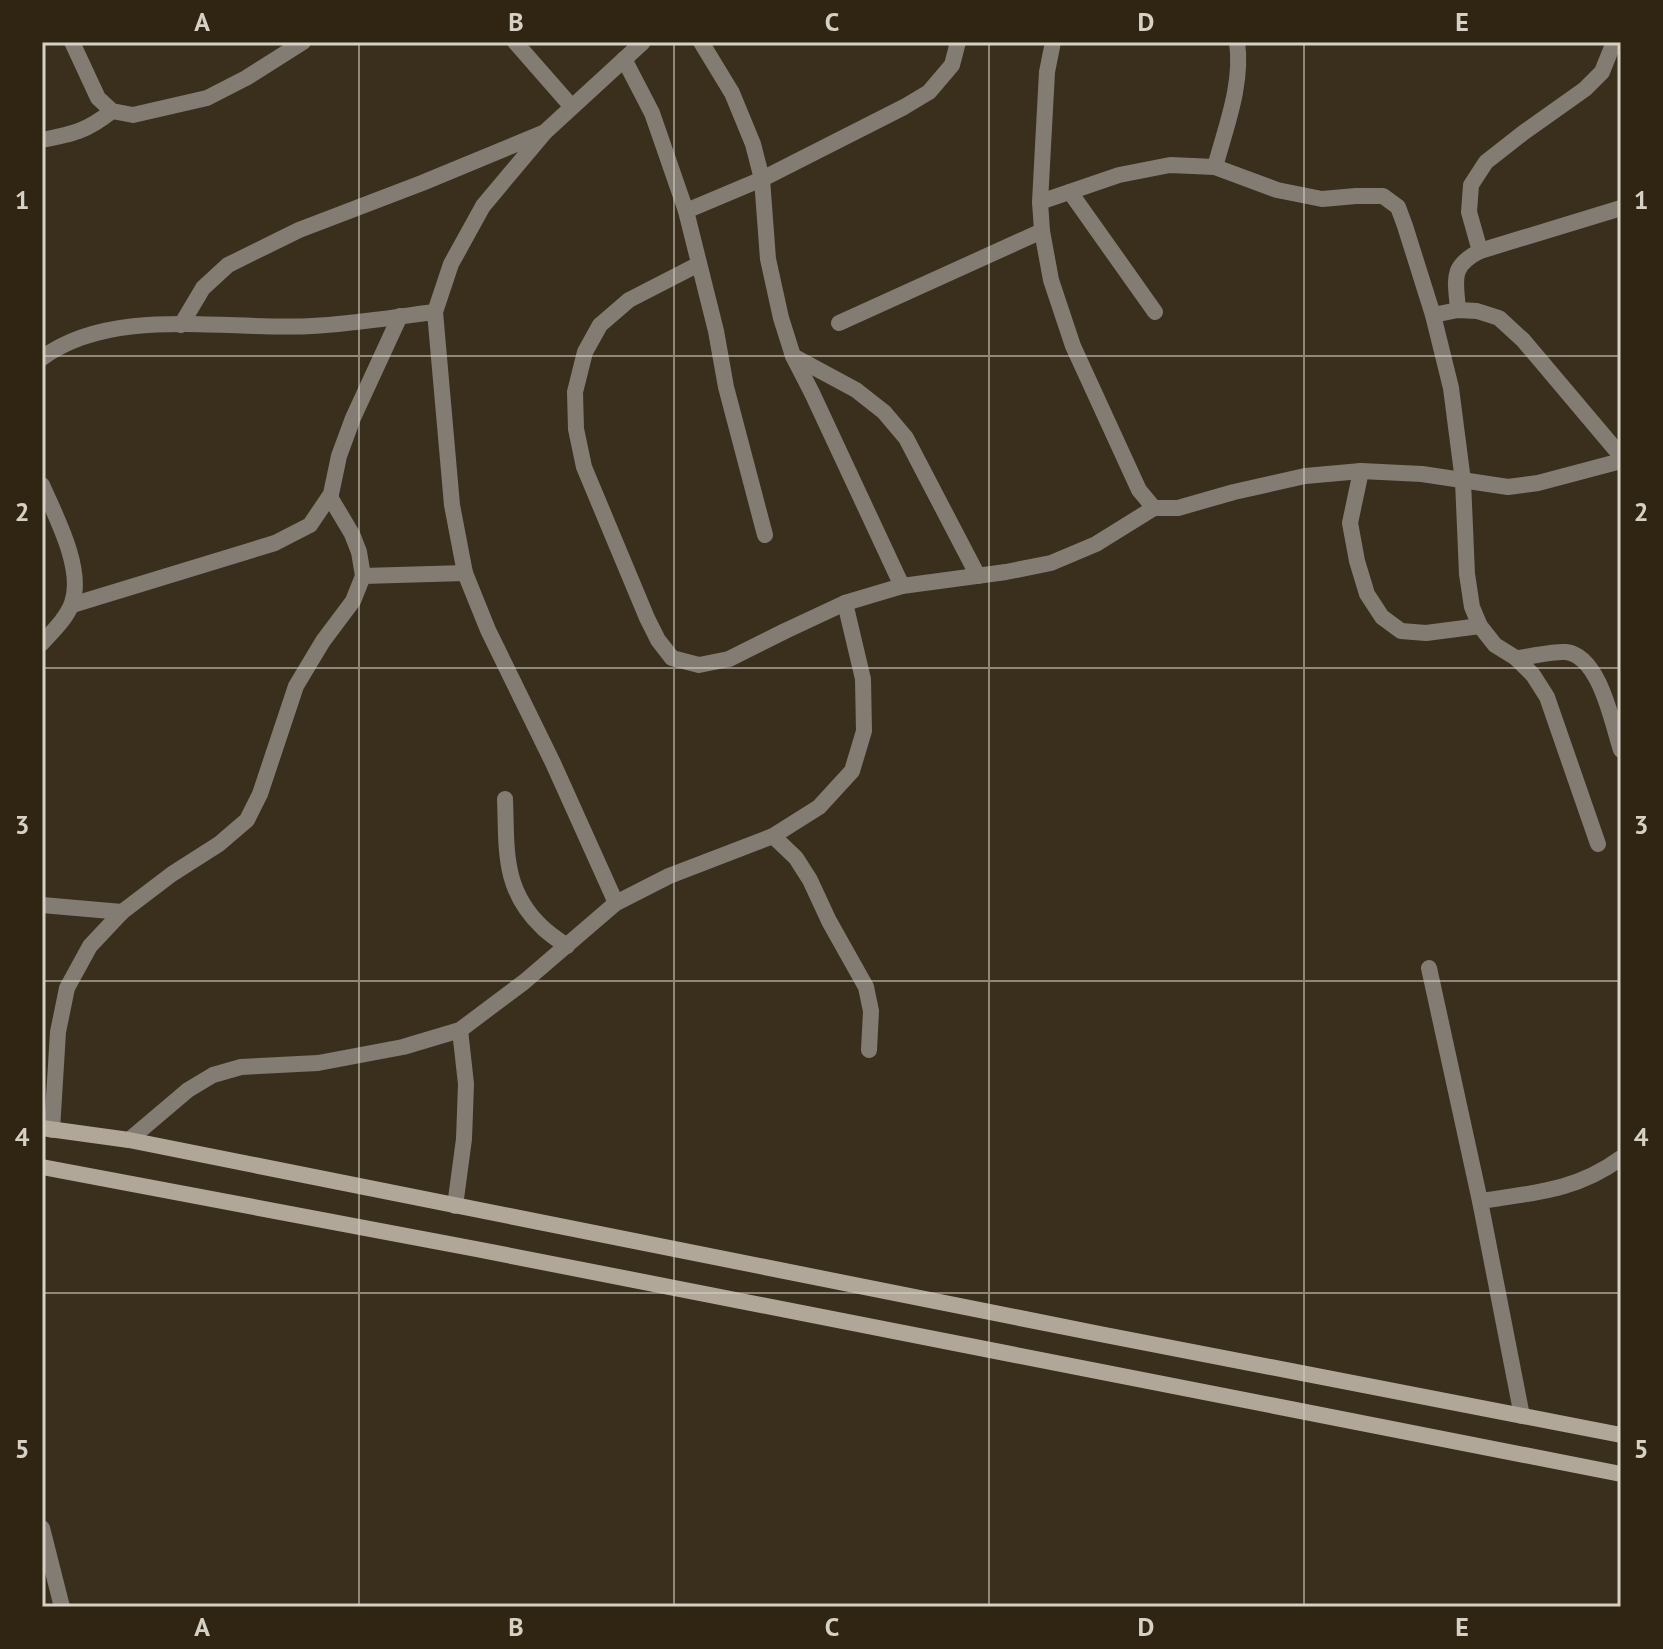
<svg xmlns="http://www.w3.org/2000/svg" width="1663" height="1649" font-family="'PT Sans',sans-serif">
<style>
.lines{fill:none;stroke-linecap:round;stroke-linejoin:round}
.minor{stroke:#837c73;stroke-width:16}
.secondary{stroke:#b1a799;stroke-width:16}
.grid{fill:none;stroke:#d7d1c5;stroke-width:2;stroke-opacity:0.55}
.neatline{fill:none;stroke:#d7d1c5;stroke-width:3}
.grid-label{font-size:26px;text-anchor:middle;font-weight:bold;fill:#d7d1c5}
</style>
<rect width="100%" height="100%" fill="#392f1c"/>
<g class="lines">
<g class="minor">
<polyline points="72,42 98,98 112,111 133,115 207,98 246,78 303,42"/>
<polyline points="515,42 572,107"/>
<polyline points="701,42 732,93 753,144 762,179 768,259 781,318 793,356 812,393 902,586"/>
<polyline points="1053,42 1047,72 1040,202 1042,231 1051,280 1073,346 1139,490 1154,508 1178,508 1234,492 1305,476 1361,471 1422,474 1508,487 1538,483 1621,461"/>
<polyline points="624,59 652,113 686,211 716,331 726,387 765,535"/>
<path d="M 42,140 C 73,134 87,131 112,111"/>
<path d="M 1215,167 C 1226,126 1243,84 1237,42"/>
<polyline points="1070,192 1155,312"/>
<polyline points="1040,202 1119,175 1170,165 1215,167 1277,190 1322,199 1356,196 1383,196 1398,207 1405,226 1433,315 1451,388 1463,481 1467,574 1472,607 1480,626 1495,645 1516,658 1533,675 1547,697 1598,844"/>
<polyline points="686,211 762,179 904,107 929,92 952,65 958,42"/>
<polyline points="1480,251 1469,212 1471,185 1486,162 1523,133 1585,89 1602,72 1614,42"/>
<polyline points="699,264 629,300 600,325 585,352 575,392 576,429 584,467 647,618 658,640 672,658 699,665 729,659 785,631 845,603 902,586 1006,572 1051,563 1096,544 1154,508"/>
<path d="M 1458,310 C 1456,280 1449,267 1480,251 L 1621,208"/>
<polyline points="1433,315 1458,310 1477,311 1499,318 1523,340 1621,456"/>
<polyline points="839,323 1042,231"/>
<polyline points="181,325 203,288 228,265 299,230 422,183 543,133"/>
<polyline points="793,356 856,390 884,412 906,438 978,576"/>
<path d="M 42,358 C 114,305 228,331 312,326 C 353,324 394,317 435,312"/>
<polyline points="1361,471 1350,523 1357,561 1367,594 1382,617 1401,631 1426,633 1480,626"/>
<path d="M 42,485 C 56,517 84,569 72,603 C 67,618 52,632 42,643"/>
<polyline points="363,576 465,573"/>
<polyline points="72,605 275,543 310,525 331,494 339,456 353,418 400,316"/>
<path d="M 1516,658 C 1530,657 1552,651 1566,652 C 1600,656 1612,723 1621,750"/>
<path d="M 505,799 C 507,849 502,889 542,927 C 549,934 558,940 567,946"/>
<polyline points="773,836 796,858 810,880 829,921 866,987 871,1011 869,1050"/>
<polyline points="616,903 553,763 488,630 465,573 452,505 435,312 451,264 483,206 545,132 643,42"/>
<polyline points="42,905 122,912"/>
<polyline points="1429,968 1480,1201 1522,1416"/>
<polyline points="52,1130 58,1032 67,988 90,946 122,912 172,874 219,844 247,820 260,794 296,686 323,641 353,601 363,576 359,552 352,534 330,497"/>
<polyline points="129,1140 188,1090 213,1075 241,1067 318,1063 403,1047 460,1030 524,982 616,903 669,876 773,836 819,807 852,771 864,731 863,679 845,603"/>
<path d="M 1480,1201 C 1533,1193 1576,1191 1621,1158"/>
<polyline points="455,1206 464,1139 466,1084 460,1030"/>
<polyline points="42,1528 62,1607"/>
</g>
<g class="secondary">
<polyline points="42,1128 129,1140 1100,1334 1621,1435"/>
<polyline points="42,1167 476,1249 1621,1474"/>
</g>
</g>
<path class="grid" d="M 359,42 L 359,1607M 674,42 L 674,1607M 989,42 L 989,1607M 1304,42 L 1304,1607M 42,356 L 1621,356M 42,668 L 1621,668M 42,981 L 1621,981M 42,1293 L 1621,1293"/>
<rect width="1663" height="1649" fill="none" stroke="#2f2512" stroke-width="88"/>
<rect x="44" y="44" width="1575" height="1561" class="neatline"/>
<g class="grid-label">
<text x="202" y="31">A</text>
<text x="516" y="31">B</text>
<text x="832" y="31">C</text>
<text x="1146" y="31">D</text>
<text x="1462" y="31">E</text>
<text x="22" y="209">1</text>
<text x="1641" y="209">1</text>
<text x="22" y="521">2</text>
<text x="1641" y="521">2</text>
<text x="22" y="834">3</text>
<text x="1641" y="834">3</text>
<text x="22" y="1146">4</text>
<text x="1641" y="1146">4</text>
<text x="22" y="1458">5</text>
<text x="1641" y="1458">5</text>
<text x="202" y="1636">A</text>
<text x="516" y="1636">B</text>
<text x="832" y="1636">C</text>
<text x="1146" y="1636">D</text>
<text x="1462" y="1636">E</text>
</g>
</svg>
